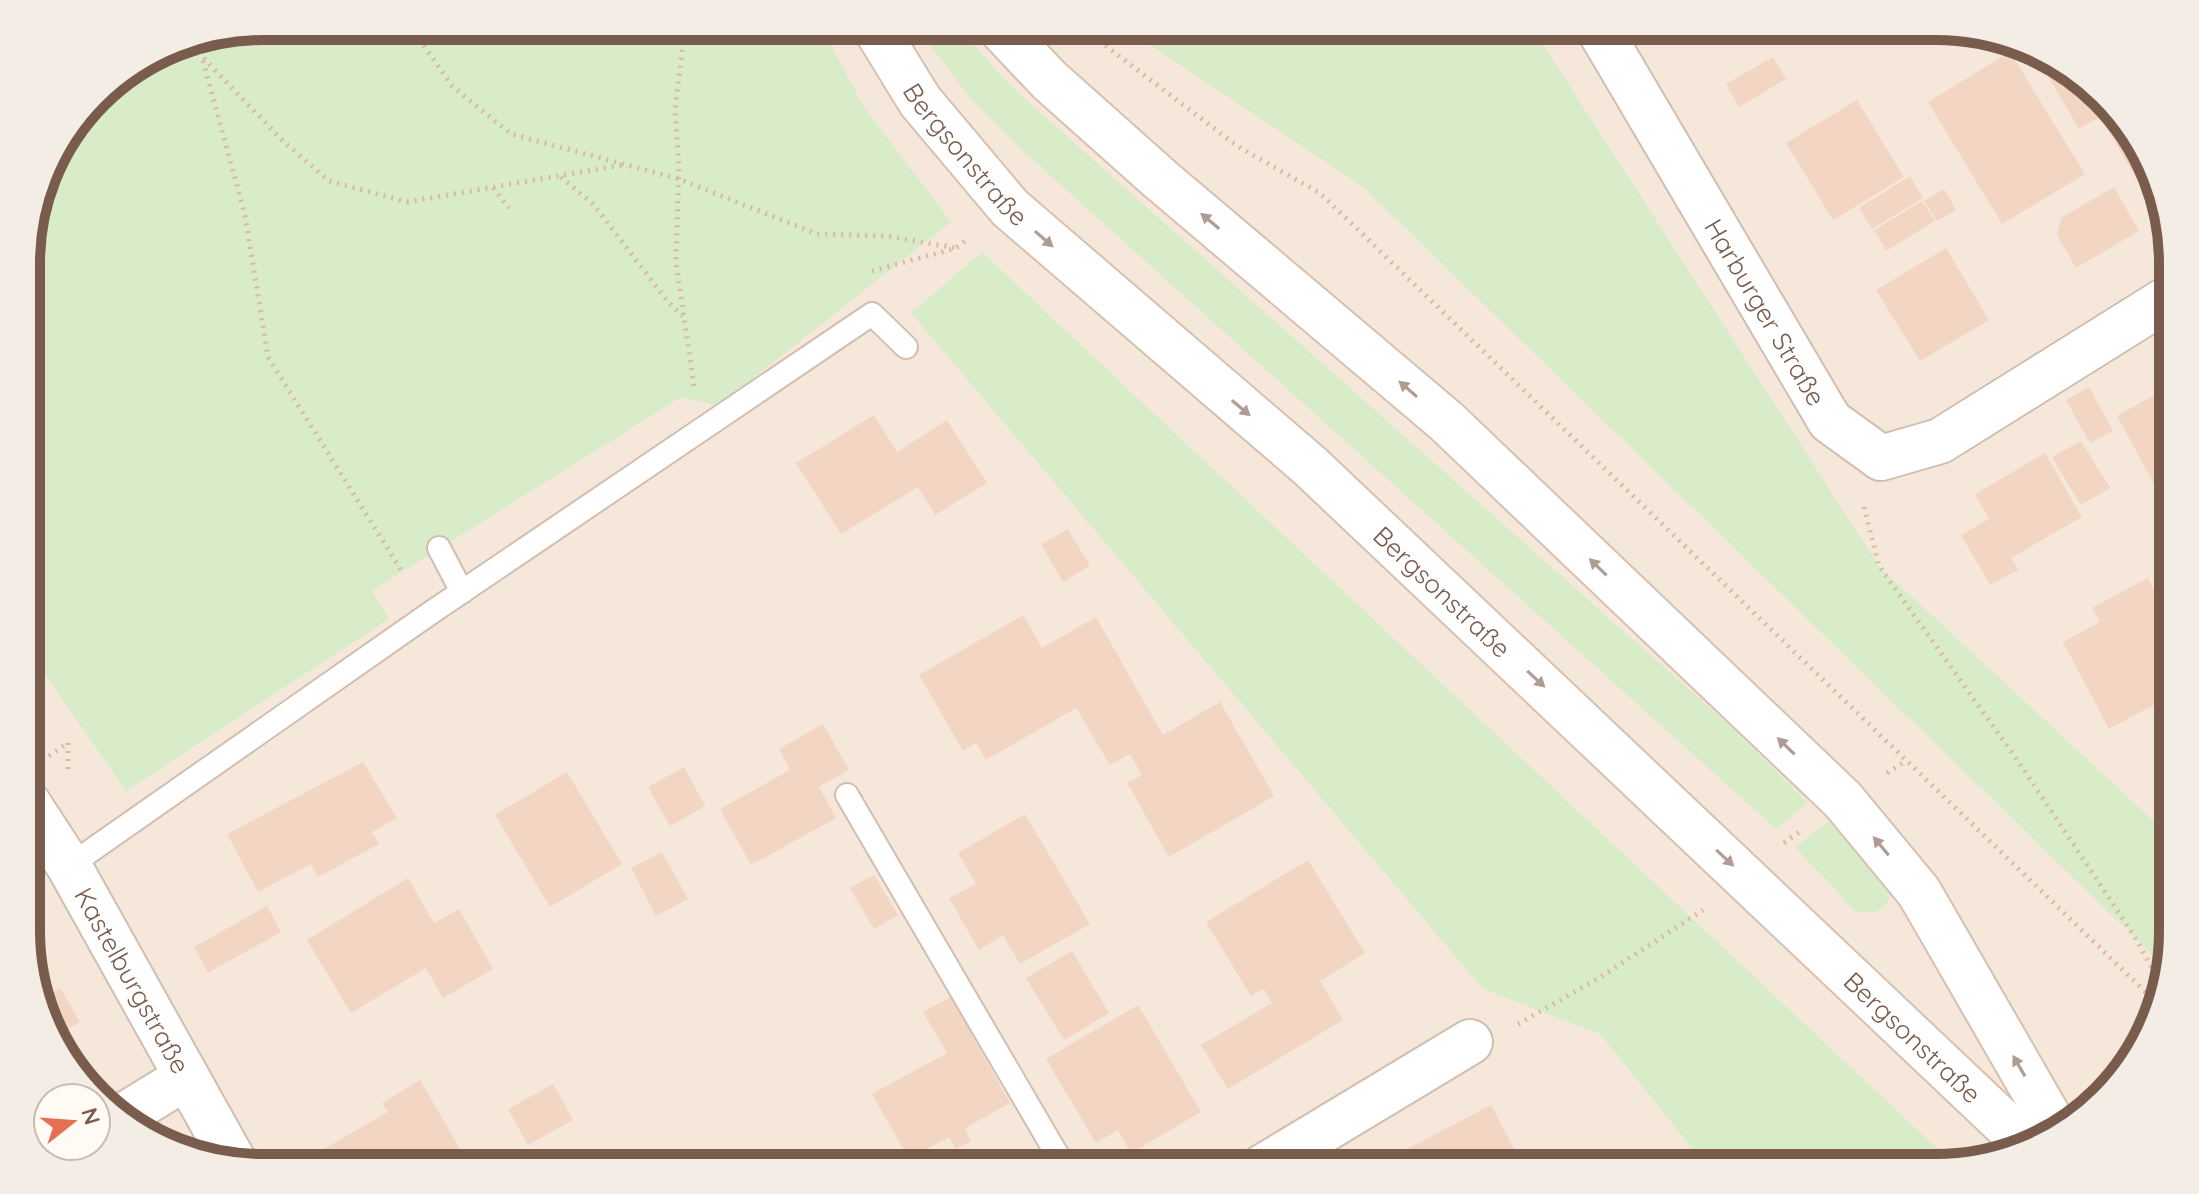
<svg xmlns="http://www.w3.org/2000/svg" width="2199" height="1194" font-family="Quicksand,sans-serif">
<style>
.residential{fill:#f5e8da}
.green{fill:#d8ecc9}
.building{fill:#f3d5c3}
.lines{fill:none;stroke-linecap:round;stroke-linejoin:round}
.lane-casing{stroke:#d1beb0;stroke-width:26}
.street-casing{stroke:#d1beb0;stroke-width:48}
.secondary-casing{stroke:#d6c0b0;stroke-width:48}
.path{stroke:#d9b8a5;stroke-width:5;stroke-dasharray:2 6;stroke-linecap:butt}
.lane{stroke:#fff;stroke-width:22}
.street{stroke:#fff;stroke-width:44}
.secondary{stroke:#fff;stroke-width:44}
.oneway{fill:#af9d94}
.labels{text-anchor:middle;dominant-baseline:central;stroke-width:6;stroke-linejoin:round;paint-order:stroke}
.street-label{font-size:26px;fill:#7a5c4d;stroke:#fffaf3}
.rim{fill:none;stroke:#7a5c4d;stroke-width:10}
</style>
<rect width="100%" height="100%" fill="#fdf6ec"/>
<polygon class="residential" points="263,26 1937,26 2054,58 2133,132 2172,247 2173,946 2141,1049 2055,1136 1951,1168 262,1168 145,1136 66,1062 28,962 28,232 51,158 106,85 173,44"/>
<g class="green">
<polygon points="263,26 821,26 864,107 951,222 718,406 681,397 372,591 389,619 126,791 28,650 28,232 51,158 106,85 173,44"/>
<polygon points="916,26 957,26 1011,86 1052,123 1729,725 1808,803 1776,829 1022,150 970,98"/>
<polygon points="1121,26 1531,26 1879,566 2173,839 2173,946 2166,968 1362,186"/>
<polygon points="982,252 1956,1166 1708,1168 1600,1034 1483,989 911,313"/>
<path d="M 1828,822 L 1880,872 L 1890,892 C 1887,912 1873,915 1855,911 L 1795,847 Z"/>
</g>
<g class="building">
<polygon points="2010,52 2085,174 2002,224 1928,102"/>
<polygon points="1773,57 1786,79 1739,107 1726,84"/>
<polygon points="2064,67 2133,132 2154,192 2147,196 2100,117 2079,129 2048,76"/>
<polygon points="1857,100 1904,177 1833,220 1786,143"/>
<polygon points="1910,176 1923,198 1872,229 1859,208"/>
<polygon points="2114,187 2139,231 2076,268 2057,235 2061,218"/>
<polygon points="1944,189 1956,210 1937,221 1924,201"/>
<polygon points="1922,201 1935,221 1886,251 1874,230"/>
<polygon points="1946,248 1989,320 1920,361 1876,290"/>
<polygon points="2172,385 2172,517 2117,416"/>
<polygon points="2089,387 2113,431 2090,443 2066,400"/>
<polygon points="874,415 897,452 947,420 987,483 935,515 918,487 841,534 796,463"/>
<polygon points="2081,441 2110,488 2081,505 2052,457"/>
<polygon points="2045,453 2082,517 2011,558 2018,570 1990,585 1961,535 1989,519 1975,494"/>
<polygon points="1068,529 1090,566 1063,582 1041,544"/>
<polygon points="2148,578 2172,625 2172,695 2109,729 2063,642 2100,622 2092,608"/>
<polygon points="1023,615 1042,648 1096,617 1163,735 1220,702 1274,796 1169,857 1127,783 1142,775 1130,754 1110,765 1076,708 986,760 976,743 963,751 919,675"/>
<polygon points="823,724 849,770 819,787 836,818 751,865 720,809 790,770 779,749"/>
<polygon points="363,762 397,818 372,832 379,844 318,877 311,864 258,892 227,834"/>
<polygon points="684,767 705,806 670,826 648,787"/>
<polygon points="567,772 622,864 550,907 495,815"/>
<polygon points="1025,814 1090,924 1020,964 1003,935 979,950 949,898 976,884 958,853"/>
<polygon points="662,852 688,899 656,916 631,868"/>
<polygon points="1308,860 1365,953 1320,981 1343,1020 1228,1089 1201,1045 1272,1003 1264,989 1251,996 1206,922"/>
<polygon points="874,875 898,915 874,929 850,888"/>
<polygon points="408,878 434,923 459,909 493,969 443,998 426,968 351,1013 307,940"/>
<polygon points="267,906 281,932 208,973 194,947"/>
<polygon points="1072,951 1109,1013 1064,1040 1026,978"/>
<polygon points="60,988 80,1022 61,1033 42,998"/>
<polygon points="951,997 1010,1103 965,1128 971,1141 956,1149 949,1137 909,1159 872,1094 947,1053 923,1012"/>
<polygon points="1138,1005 1201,1112 1131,1153 1118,1130 1096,1143 1046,1059"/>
<polygon points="420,1080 460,1149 428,1168 335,1168 324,1149 388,1112 382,1103"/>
<polygon points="553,1084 573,1120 528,1145 508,1109"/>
<polygon points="1491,1105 1524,1168 1420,1168 1409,1148"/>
<polygon points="521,1153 530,1168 496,1168"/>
</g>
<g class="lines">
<g class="lane-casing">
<g id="lane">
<polyline points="439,548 462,592"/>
<polyline points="847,795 1065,1168"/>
<polyline points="69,866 429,614 872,314 906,347"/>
</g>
</g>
<g class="street-casing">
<g id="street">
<path id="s1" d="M 1597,26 L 1830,421 L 1881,458 L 1940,441 L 2172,296"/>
<path id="s2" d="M 28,803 L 69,866 L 233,1160"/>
<polyline points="123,1116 185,1078"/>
<polyline points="1261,1168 1470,1042"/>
</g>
</g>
<g class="secondary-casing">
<g id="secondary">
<path id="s3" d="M 874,26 L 920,101 L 1010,208 L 1310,466 L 2027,1145"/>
<polyline points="998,26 1049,80 1160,179 1446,421 1843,800 1919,892 2058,1133"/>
</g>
</g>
<g class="path">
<polyline points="410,26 452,86 511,134 679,179 817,234 887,236 956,248"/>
<polyline points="685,26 675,110 679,167 676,262 694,387"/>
<polyline points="1080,26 1237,146 1320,193 2156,1002"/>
<polyline points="187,41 284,142 329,181 407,202 622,165"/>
<polyline points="203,61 245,215 268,357 401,570"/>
<polyline points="561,177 594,205 668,302 683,316"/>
<polyline points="493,188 509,208"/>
<polyline points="872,271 956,248 968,239"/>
<polyline points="1864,507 1879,566 2020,764 2133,934 2161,984"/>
<polyline points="68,743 68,770"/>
<polyline points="49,756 68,743"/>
<polyline points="1887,773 1906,761"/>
<polyline points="1784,843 1802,830"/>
<polyline points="1518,1024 1599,978 1703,910"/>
</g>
<use href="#lane" class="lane"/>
<use href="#street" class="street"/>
<use href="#secondary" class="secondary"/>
</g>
<defs><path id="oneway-solid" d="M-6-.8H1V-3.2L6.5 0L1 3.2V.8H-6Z" transform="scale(2)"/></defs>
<g class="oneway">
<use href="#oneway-solid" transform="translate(1210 221) rotate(-140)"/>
<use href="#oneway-solid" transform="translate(1044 239) rotate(41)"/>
<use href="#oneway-solid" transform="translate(1408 389) rotate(-139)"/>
<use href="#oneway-solid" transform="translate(1241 408) rotate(40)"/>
<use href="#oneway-solid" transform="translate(1598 567) rotate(-136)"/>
<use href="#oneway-solid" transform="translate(1536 679) rotate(43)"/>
<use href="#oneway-solid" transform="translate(1786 746) rotate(-136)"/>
<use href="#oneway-solid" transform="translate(1881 846) rotate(-130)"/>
<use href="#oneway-solid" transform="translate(1725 858) rotate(43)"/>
<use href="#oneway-solid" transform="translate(2019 1066) rotate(-120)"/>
</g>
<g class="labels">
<g class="street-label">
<text stroke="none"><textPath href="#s3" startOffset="158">Bergsonstraße</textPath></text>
<text stroke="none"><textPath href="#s1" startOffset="332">Harburger Straße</textPath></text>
<text stroke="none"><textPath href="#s3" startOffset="806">Bergsonstraße</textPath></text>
<text stroke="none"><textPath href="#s2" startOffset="206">Kastelburgstraße</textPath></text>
<text stroke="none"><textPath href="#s3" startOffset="1454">Bergsonstraße</textPath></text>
</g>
</g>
<path d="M0 0H2199V1194H0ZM263 40H1936A223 223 0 0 1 2159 263V931A223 223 0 0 1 1936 1154H263A223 223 0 0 1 40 931V263A223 223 0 0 1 263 40Z" fill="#f4ede6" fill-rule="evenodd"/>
<path class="rim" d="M263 40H1936A223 223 0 0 1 2159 263V931A223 223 0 0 1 1936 1154H263A223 223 0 0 1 40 931V263A223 223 0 0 1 263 40Z"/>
<g transform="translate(72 1122) rotate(73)"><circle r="38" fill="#fffaf3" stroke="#cabbb1" stroke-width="2"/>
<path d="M0-6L14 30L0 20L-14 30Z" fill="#e76f51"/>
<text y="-12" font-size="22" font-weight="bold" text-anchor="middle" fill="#7a5c4d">N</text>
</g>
</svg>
